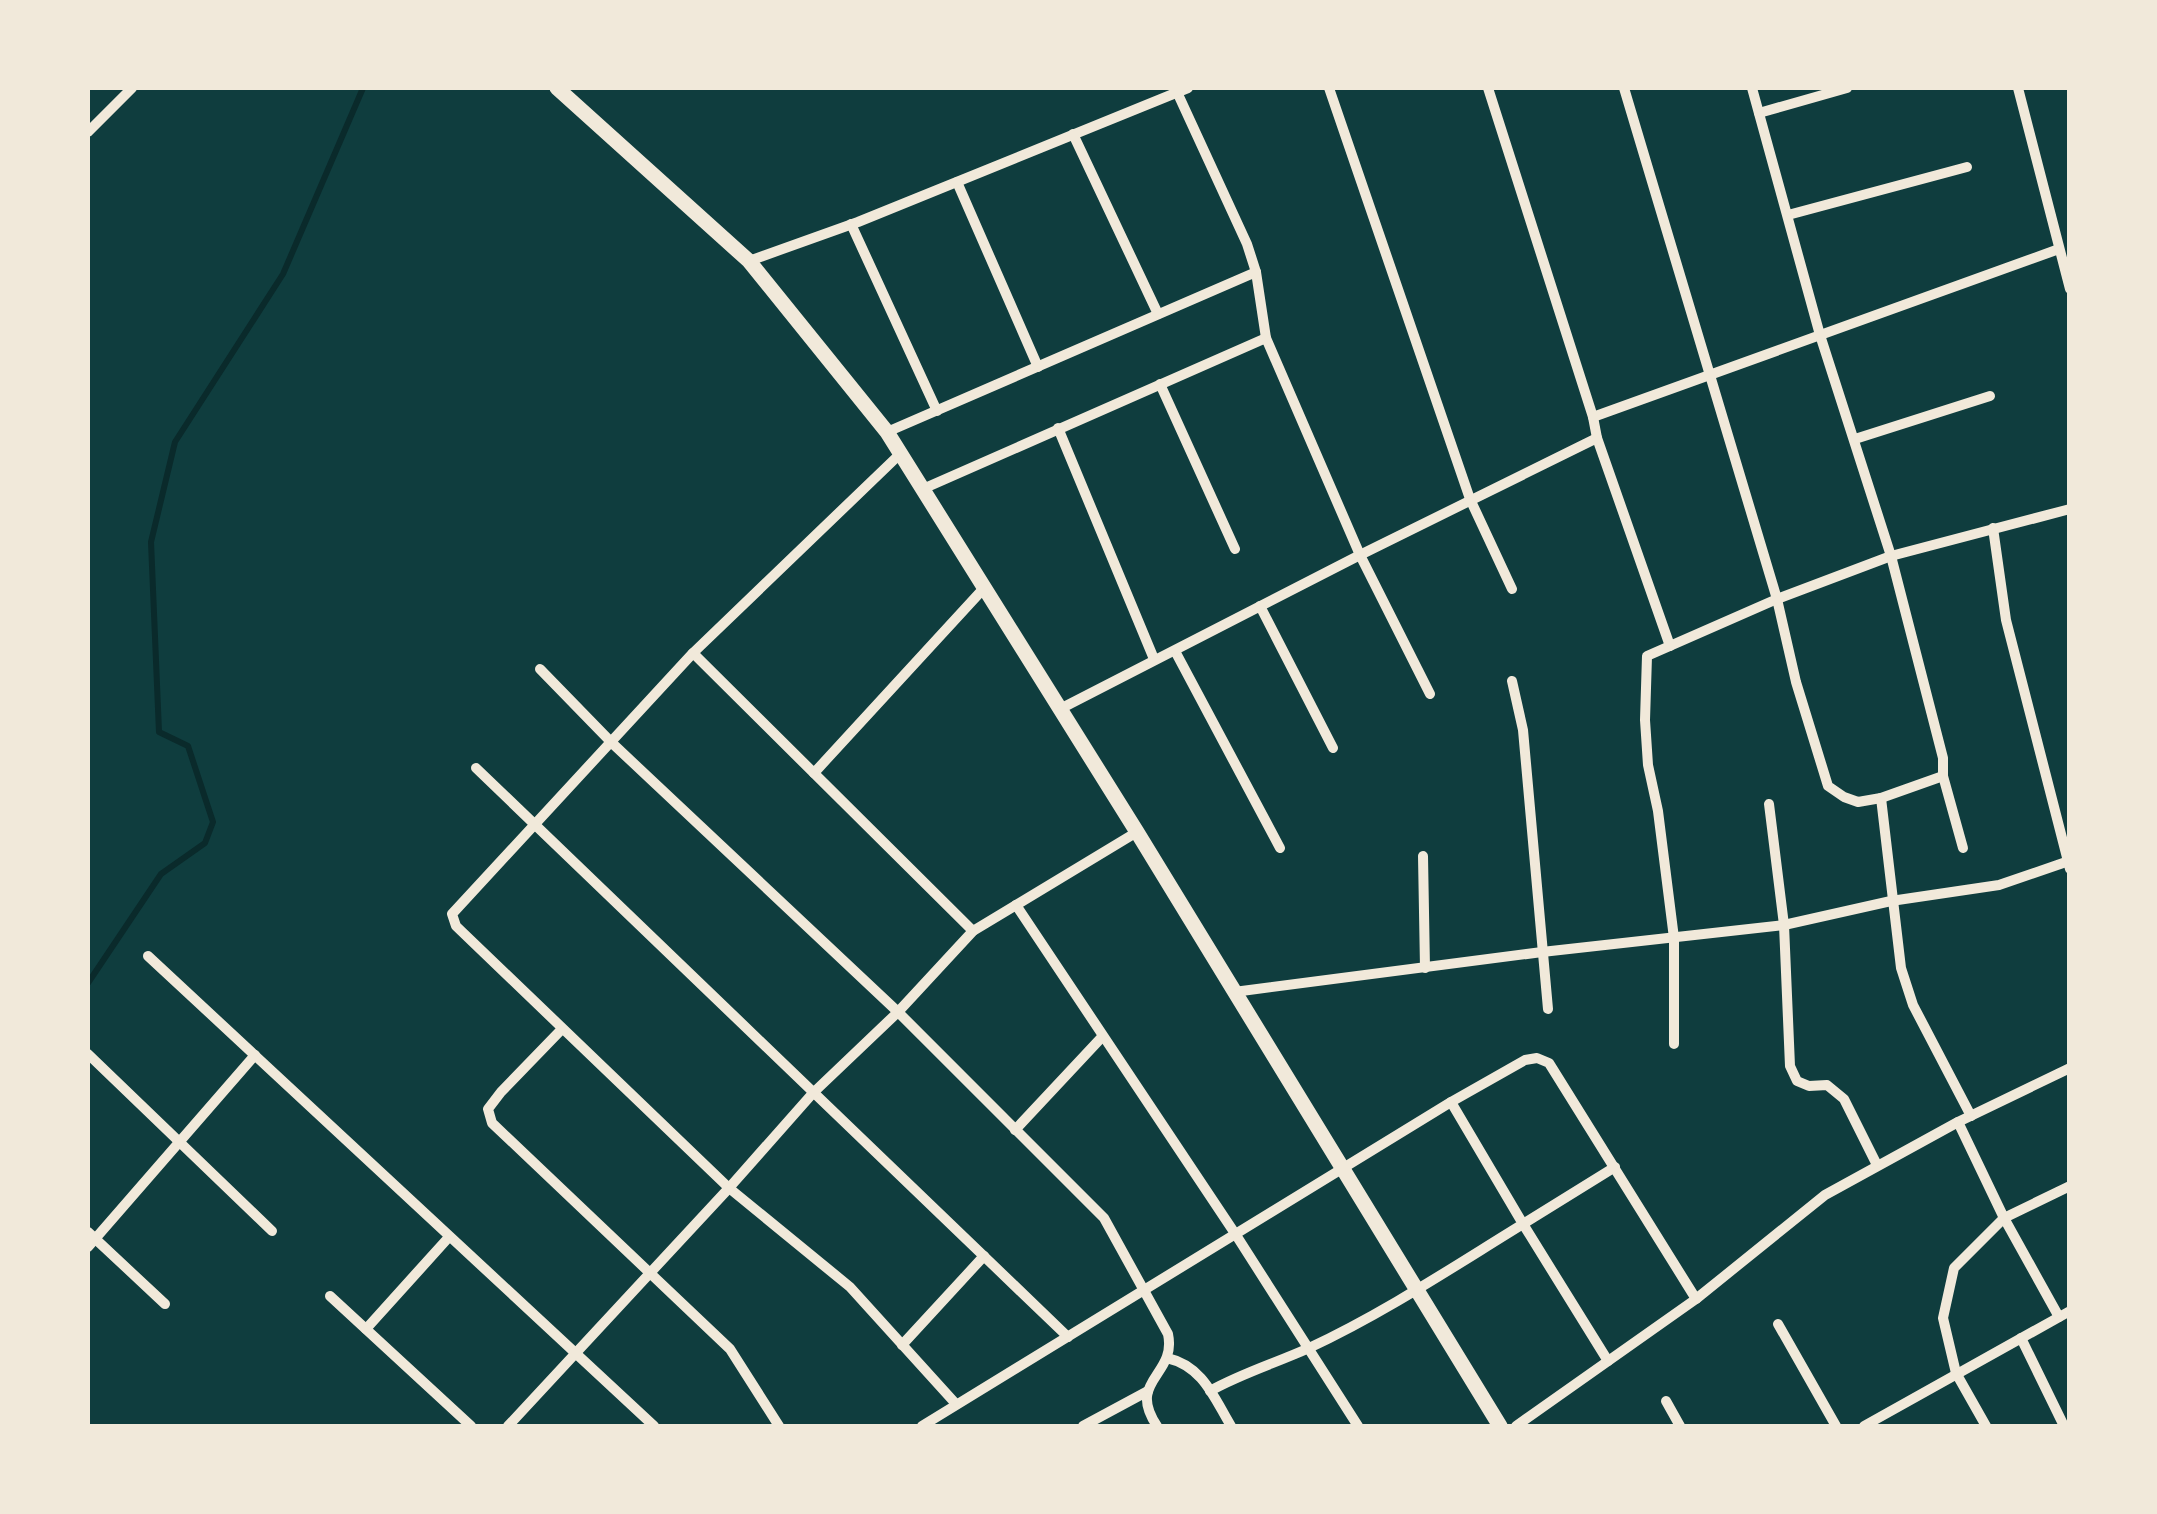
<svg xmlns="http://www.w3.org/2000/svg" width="2157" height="1514" font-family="Montserrat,sans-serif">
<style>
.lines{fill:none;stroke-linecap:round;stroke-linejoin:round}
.stream{stroke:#0a2a2b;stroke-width:6}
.minor{stroke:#f1e9da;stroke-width:10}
.tertiary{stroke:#f1e9da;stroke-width:15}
</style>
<rect width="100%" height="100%" fill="#0f3d3e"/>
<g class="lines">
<polyline class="stream" points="88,983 161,874 205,843 213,822 188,746 159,732 151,542 175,442 283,274 363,88"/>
<g class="minor">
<polyline points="1329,88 1470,499 1512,589"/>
<polyline points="1488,88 1593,417 1597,438 1670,646"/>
<polyline points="1624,88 1777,599 1796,682 1828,786 1844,797 1858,802 1881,798 1943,776 1943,758 1891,556 2070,509"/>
<polyline points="2018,88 2070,289"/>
<polyline points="1177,92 1247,244 1256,272 1266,338"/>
<polyline points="1759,113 1847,88"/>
<polyline points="88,132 132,88"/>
<polyline points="1073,134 1158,314"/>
<polyline points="957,182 1038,367"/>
<polyline points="1788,215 1967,167"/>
<polyline points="851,224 937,411"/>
<polyline points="749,261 858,222 1188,88"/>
<polyline points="1160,384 1235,549"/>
<polyline points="1593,417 2059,249"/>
<polyline points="1058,428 1154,659"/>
<polyline points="887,432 1256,272"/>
<polyline points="1855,439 1990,396"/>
<polyline points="901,453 693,653 452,914 456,926 729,1188 850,1287 956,1404"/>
<polyline points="925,488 1266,338 1360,555 1430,694"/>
<polyline points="1993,528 2006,620 2070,869"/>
<polyline points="1260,606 1333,748"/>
<polyline points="1175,651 1280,848"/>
<polyline points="693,653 973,931"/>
<path d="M 540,669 L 612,743 L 898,1012 L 1104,1218 L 1168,1334 C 1177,1376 1126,1380 1157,1426"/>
<polyline points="1512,681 1523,730 1548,1009"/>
<polyline points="1060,709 1360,555 1597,438"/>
<polyline points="476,768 1068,1337"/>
<polyline points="814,773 985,587"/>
<polyline points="1943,776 1963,848"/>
<polyline points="1881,798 1901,968 1913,1005 1971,1116"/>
<polyline points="1769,804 1784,925 1790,1066 1797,1081 1809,1086 1827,1085 1844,1099 1877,1165"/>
<polyline points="1423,856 1425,968"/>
<polyline points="1016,905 1236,1235 1358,1426"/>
<polyline points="148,956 654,1426"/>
<polyline points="1234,992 1542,952 1784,925 1891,901 1999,885 2066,862"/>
<polyline points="561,1030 501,1092 488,1109 492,1123 730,1349 779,1426"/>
<polyline points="1674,1044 1674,938 1658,811 1648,765 1645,720 1647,656 1777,599 1891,556 1820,335 1752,88"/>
<polyline points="88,1054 272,1231"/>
<polyline points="1958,1122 2004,1218 2059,1317"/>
<polyline points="1015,1130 1102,1037"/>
<polyline points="88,1232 165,1304"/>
<polyline points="88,1247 255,1055"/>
<polyline points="330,1296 471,1426"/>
<polyline points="1778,1324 1836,1426"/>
<polyline points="366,1329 449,1237"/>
<polyline points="2021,1338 2064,1426"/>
<polyline points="902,1345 984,1256"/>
<path d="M 1167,1358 C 1203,1366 1214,1398 1231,1426"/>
<polyline points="1608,1361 1523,1224 1615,1167"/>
<path d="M 1210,1391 C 1242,1373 1276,1363 1309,1348 C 1384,1313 1453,1267 1523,1224 L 1451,1102"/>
<polyline points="1666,1401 1680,1426"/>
<polyline points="508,1426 729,1188 813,1093 898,1012 973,931 1137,832"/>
<polyline points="922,1426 1451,1102 1525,1060 1537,1058 1549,1063 1696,1299"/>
<polyline points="1083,1426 1148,1391"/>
<polyline points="1516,1426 1696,1299 1825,1195 1958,1122 2070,1068"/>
<polyline points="1864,1426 2070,1311"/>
<polyline points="1986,1426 1956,1373 1943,1318 1954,1268 2004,1218 2070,1186"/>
</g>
<polyline class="tertiary" points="557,88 749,261 887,432 1137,832 1500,1426"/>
</g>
<rect width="2157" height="1514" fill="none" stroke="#f1e9da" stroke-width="180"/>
</svg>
